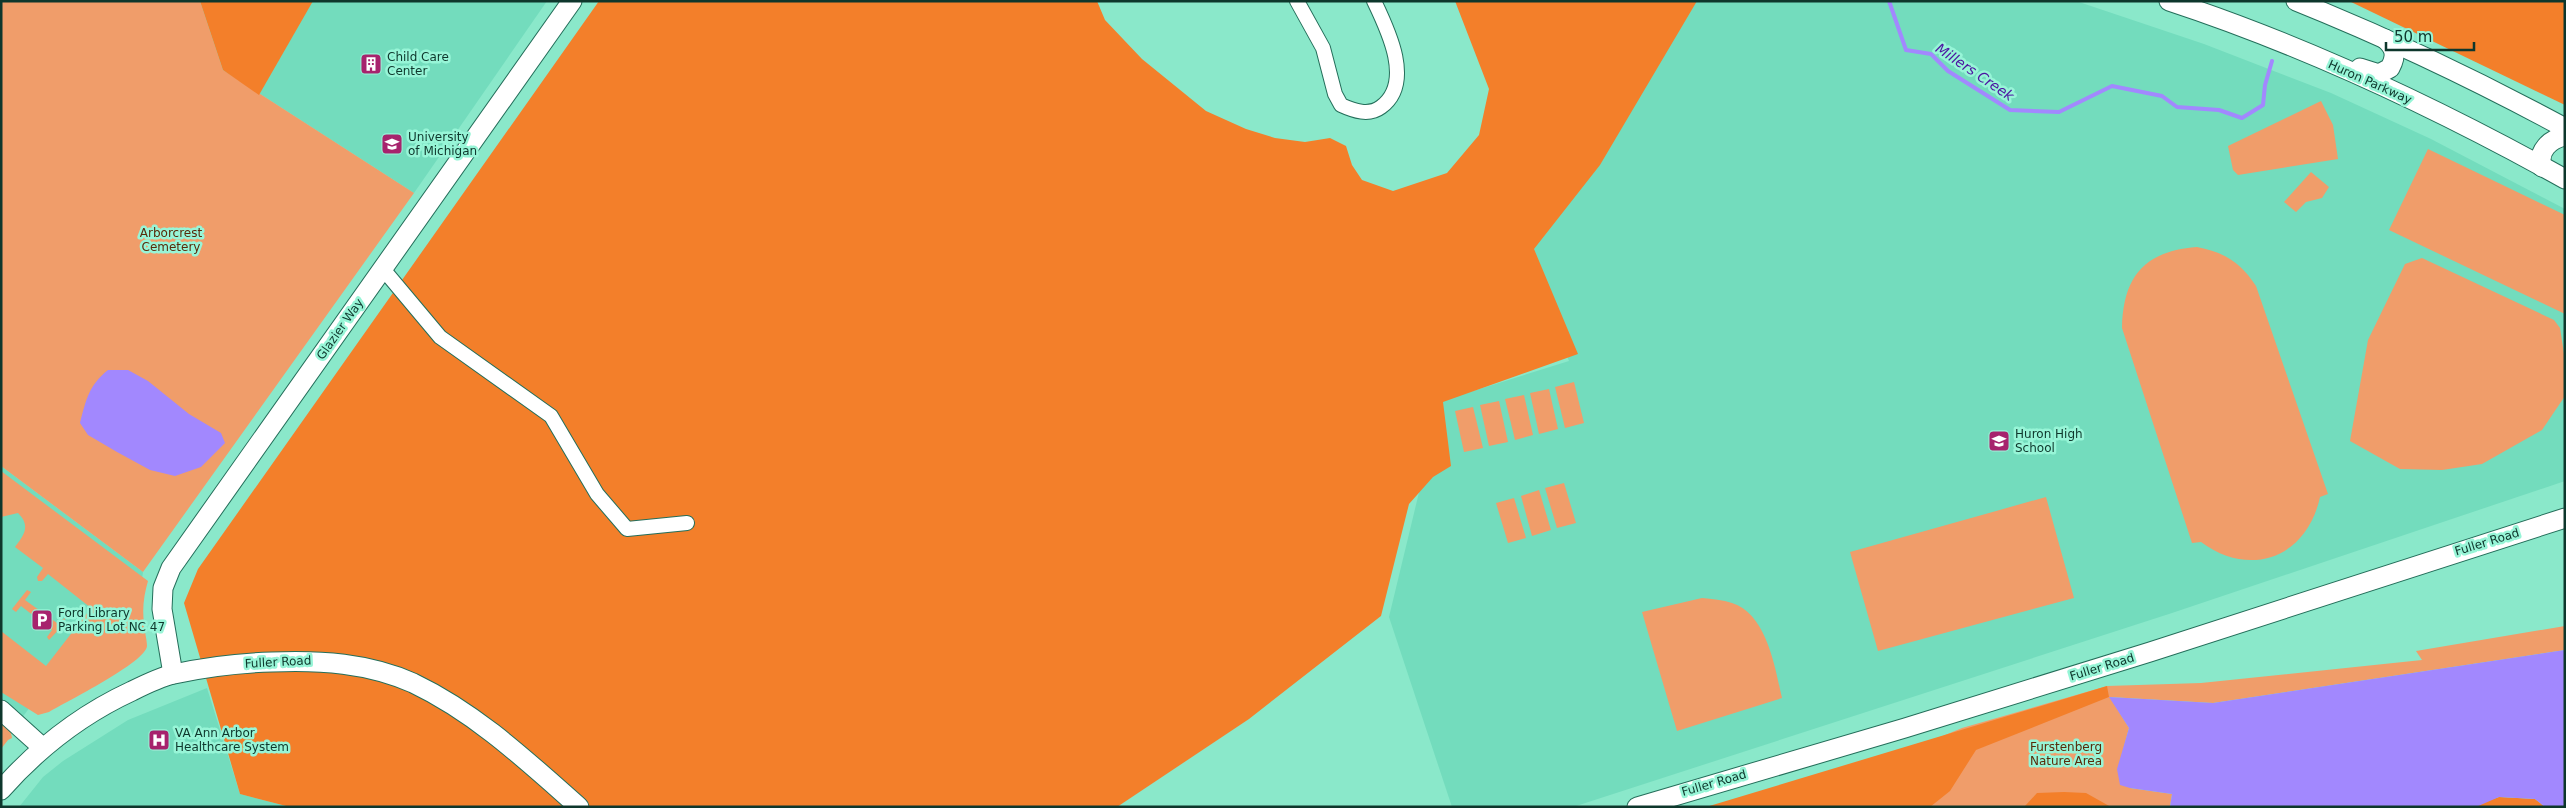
<svg xmlns="http://www.w3.org/2000/svg" width="2566" height="808" font-family="'DejaVu Sans',sans-serif">
<style>
.built{fill:#73dcbd}
.green{fill:#f09d6a}
.forest{fill:#f37f2a}
.water{fill:#a288fe}
.lines{fill:none;stroke-linecap:round;stroke-linejoin:round}
.stream{stroke:#a288fe;stroke-width:4}
.street-casing{stroke:#246e5a;stroke-width:16}
.secondary-casing{stroke:#246e5a;stroke-width:21}
.street{stroke:#fff;stroke-width:14}
.secondary{stroke:#fff;stroke-width:19}
.labels{text-anchor:middle;dominant-baseline:central;stroke-width:5;stroke-linejoin:round;paint-order:stroke}
.poi-label{font-size:12px;fill:#0e372c;stroke:#97f5d7;text-anchor:start}
.street-label{font-size:12px;fill:#0e372c;stroke:#97f5d7}
.park-label{font-size:12px;fill:#582b0a;stroke:#97f5d7}
.water-label{font-size:14px;font-style:italic;fill:#4c14a1;stroke:#97f5d7}
</style>
<rect width="100%" height="100%" fill="#8ae8ca"/>
<g class="built">
<polygon points="200,1 547,1 414,193 223,70"/>
<polygon points="1667,1 2076,1 2204,44 2331,93 2431,139 2544,198 2565,209 2565,481 2172,613 1573,807 1452,807 1389,617 1441,401 1569,361 1527,248"/>
<polygon points="1,466 143,572 140,593 30,707 1,746"/>
<polygon points="207,688 240,794 290,807 19,807 43,777 63,761 128,720"/>
</g>
<g class="green">
<polygon points="1,1 200,1 223,70 414,193 143,572 1,466"/>
<polygon points="2321,101 2333,125 2338,159 2238,175 2233,170 2228,146"/>
<polygon points="2428,149 2565,215 2565,314 2389,230"/>
<polygon points="2311,172 2329,187 2322,198 2306,202 2296,212 2284,202"/>
<path d="M 2197,247 C 2224,252 2241,263 2256,286 L 2328,494 L 2320,497 C 2307,557 2251,579 2201,542 L 2192,543 L 2122,328 C 2123,276 2145,251 2197,247 Z"/>
<polygon points="2422,258 2554,320 2560,328 2565,360 2565,396 2542,430 2482,464 2442,470 2400,469 2350,441 2368,340 2405,264"/>
<polygon points="1574,382 1584,423 1565,428 1555,387"/>
<polygon points="1549,389 1558,429 1539,434 1530,393"/>
<polygon points="1524,395 1533,435 1515,440 1505,399"/>
<polygon points="1499,401 1508,442 1489,446 1480,405"/>
<polygon points="1473,407 1483,448 1464,452 1455,411"/>
<path d="M 1,471 L 148,581 C 144,595 142,608 144,623 C 144,630 147,639 147,646 C 146,662 66,702 49,712 L 38,715 L 1,692 L 1,631 L 46,666 L 91,608 L 48,574 L 42,581 L 38,581 L 37,577 L 43,568 L 15,547 C 24,535 31,526 18,513 L 1,517 Z"/>
<polygon points="1564,483 1576,523 1557,528 1545,488"/>
<polygon points="1539,490 1551,530 1532,536 1521,496"/>
<polygon points="2046,497 2074,598 1878,651 1850,552"/>
<polygon points="1514,498 1526,538 1508,543 1496,503"/>
<polygon points="27,590 31,592 25,600 57,623 65,618 64,624 49,640 47,637 52,630 21,606 16,612 12,609"/>
<path d="M 1702,598 C 1712,599 1723,600 1732,603 C 1767,614 1775,668 1782,698 L 1677,731 L 1642,612 Z"/>
<polygon points="2565,626 2565,650 2213,703 2110,697 2129,728 2118,769 2130,788 2172,794 2170,807 1891,807 1938,738 1962,728 2107,686 2201,683 2422,660 2416,651"/>
<polygon points="1,721 10,728 12,738 8,740 1,749"/>
</g>
<g class="forest">
<polygon points="200,1 313,1 259,95 223,70"/>
<polygon points="599,1 1097,1 1105,20 1142,59 1206,111 1246,129 1275,138 1305,142 1330,138 1346,146 1352,165 1362,180 1393,191 1447,173 1479,135 1489,89 1455,1 1697,1 1600,165 1534,249 1578,354 1443,402 1451,466 1433,477 1409,504 1381,616 1249,719 1117,807 290,807 240,794 184,603 198,569"/>
<polygon points="2349,1 2565,1 2565,105"/>
<polygon points="2107,686 2109,697 1976,750 1950,791 1930,807 1706,807"/>
<polygon points="2064,792 2086,793 2111,807 2024,807 2037,793"/>
<polygon points="2499,797 2535,799 2545,807 2469,807"/>
</g>
<g class="water">
<path d="M 108,370 L 128,370 L 148,381 L 189,414 L 221,433 L 225,443 L 201,467 L 175,476 L 150,470 L 117,452 L 88,435 L 80,423 C 86,400 89,385 108,370 Z"/>
<polygon points="2565,650 2565,807 2545,807 2535,799 2499,797 2476,807 2170,807 2172,794 2130,788 2120,785 2117,769 2129,728 2109,697 2213,703"/>
</g>
<g class="lines">
<polyline class="stream" points="1889,1 1906,50 1931,54 1948,71 2010,110 2059,112 2112,86 2162,96 2177,107 2219,110 2242,118 2263,105 2265,85 2272,61"/>
<g class="street-casing">
<g id="street">
<path d="M 1297,1 L 1323,48 L 1335,94 L 1341,105 C 1354,111 1369,116 1381,107 C 1414,83 1388,30 1374,1"/>
<polyline points="383,269 440,337 551,416 597,494 627,529 687,523"/>
</g>
</g>
<g class="secondary-casing">
<g id="secondary">
<path d="M 2169,1 C 2306,46 2439,109 2565,179"/>
<path d="M 2296,1 C 2388,38 2478,81 2565,128"/>
<path d="M 2360,68 L 2379,74 L 2390,68 C 2397,55 2395,48 2385,39"/>
<path d="M 2542,167 C 2537,151 2550,139 2565,136"/>
<polyline points="173,674 162,609 163,588 171,568 572,1"/>
<polyline points="1,710 42,747"/>
<path d="M 1,790 C 39,747 80,715 132,691 C 146,684 160,677 174,674 C 206,667 240,663 272,662 C 320,660 368,663 413,683 C 476,713 527,761 579,807"/>
<polyline points="1637,807 1905,728 2150,652 2565,518"/>
</g>
</g>
<use href="#street" class="street"/>
<use href="#secondary" class="secondary"/>
</g>
<defs>
<g id="building-square" transform="scale(1.125)"><rect x="-9" y="-9" width="18" height="18" rx="4" fill="#a7236d" stroke="#97f5d7"/><path d="M-4-6H4V6H1V3H-1V6H-4ZM-2.5-4.3h1.7v1.8h-1.7ZM.8-4.3h1.7v1.8H.8ZM-2.5-1h1.7V.8h-1.7ZM.8-1h1.7V.8H.8Z" fill="#fff"/></g>
<g id="university-square" transform="scale(1.125)"><rect x="-9" y="-9" width="18" height="18" rx="4" fill="#a7236d" stroke="#97f5d7"/><path d="M0-5L7-2L0 1L-7-2ZM-4 1L0 2.5L4 1V4Q0 6-4 4Z" fill="#fff"/></g>
<g id="school-square" transform="scale(1.125)"><rect x="-9" y="-9" width="18" height="18" rx="4" fill="#a7236d" stroke="#97f5d7"/><path d="M0-5L7-2L0 1L-7-2ZM-4 1L0 2.5L4 1V4Q0 6-4 4Z" fill="#fff"/></g>
<g id="parking-square" transform="scale(1.125)"><rect x="-9" y="-9" width="18" height="18" rx="4" fill="#a7236d" stroke="#97f5d7"/><path d="M-3.5-5.5H1a3.5 3.5 0 0 1 0 7H-1V5.5H-3.5ZM-1-3.4V-.6H.8a1.4 1.4 0 0 0 0-2.8Z" fill="#fff"/></g>
<g id="hospital-square" transform="scale(1.125)"><rect x="-9" y="-9" width="18" height="18" rx="4" fill="#a7236d" stroke="#97f5d7"/><path d="M-5-5h3v3.5h4V-5h3V5h-3V1.5h-4V5h-3Z" fill="#fff"/></g>
</defs>
<g fill-rule="evenodd">
<use href="#building-square" x="371" y="64"/>
<use href="#university-square" x="392" y="144"/>
<use href="#school-square" x="1999" y="441"/>
<use href="#parking-square" x="42" y="620"/>
<use href="#hospital-square" x="159" y="740"/>
</g>
<g class="labels">
<g class="poi-label">
<text x="387" y="57">Child Care<tspan x="387" dy="14">Center</tspan></text>
<text x="408" y="137">University<tspan x="408" dy="14">of Michigan</tspan></text>
<text x="2015" y="434">Huron High<tspan x="2015" dy="14">School</tspan></text>
<text x="58" y="613">Ford Library<tspan x="58" dy="14">Parking Lot NC 47</tspan></text>
<text x="175" y="733">VA Ann Arbor<tspan x="175" dy="14">Healthcare System</tspan></text>
</g>
<g class="street-label">
<text transform="translate(2370 82) rotate(24)">Huron Parkway</text>
<text transform="translate(340 329) rotate(-55)">Glazier Way</text>
<text transform="translate(2487 542) rotate(-17)">Fuller Road</text>
<text transform="translate(278 662) rotate(-3)">Fuller Road</text>
<text transform="translate(2102 667) rotate(-17)">Fuller Road</text>
<text transform="translate(1714 783) rotate(-16)">Fuller Road</text>
</g>
<g class="park-label">
<text x="171" y="233">Arborcrest<tspan x="171" dy="14">Cemetery</tspan></text>
<text x="2066" y="747">Furstenberg<tspan x="2066" dy="14">Nature Area</tspan></text>
</g>
<g class="water-label">
<text transform="translate(1975 72) rotate(34)">Millers Creek</text>
</g>
</g>
<rect width="2566" height="808" fill="none" stroke="#0e372c" stroke-width="5"/>
<path d="M2386 42v8h88v-8" fill="none" stroke="#0e372c" stroke-width="2.5"/>
<text x="2394" y="42" font-size="15" fill="#0e372c" stroke="#97f5d7" stroke-width="4" paint-order="stroke">50 m</text>
</svg>
